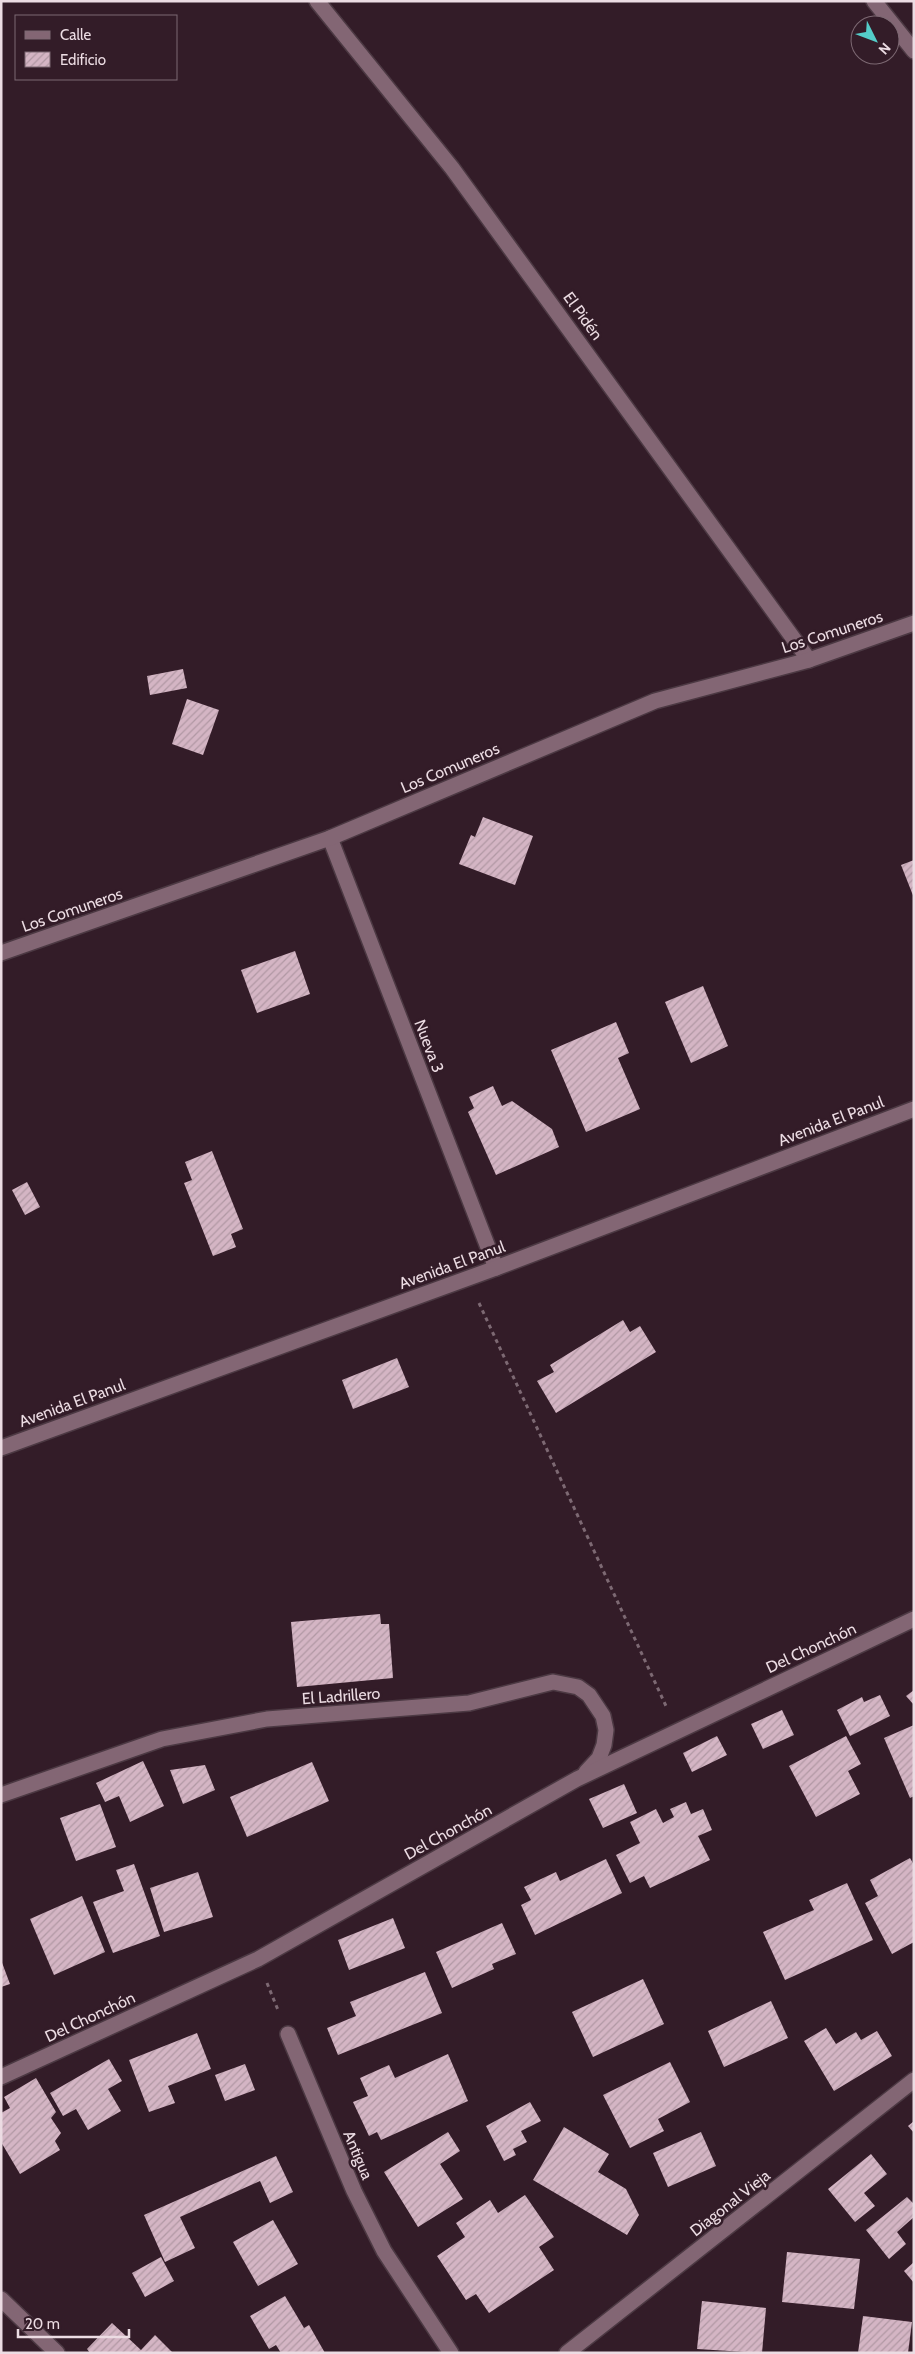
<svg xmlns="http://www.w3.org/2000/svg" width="915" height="2354" font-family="Cabin,sans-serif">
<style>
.building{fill:url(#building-hatch)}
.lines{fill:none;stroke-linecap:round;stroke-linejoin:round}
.minor-casing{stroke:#4c3943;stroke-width:18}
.path{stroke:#7d6973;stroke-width:3;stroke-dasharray:4 4;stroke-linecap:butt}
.minor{stroke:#836674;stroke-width:15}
.labels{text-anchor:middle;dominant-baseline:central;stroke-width:5;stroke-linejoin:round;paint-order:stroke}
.street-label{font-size:16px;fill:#ecdce3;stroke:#331c28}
</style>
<defs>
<pattern id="building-hatch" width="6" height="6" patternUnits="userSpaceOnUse" patternTransform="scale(1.25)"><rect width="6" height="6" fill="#d4b5c4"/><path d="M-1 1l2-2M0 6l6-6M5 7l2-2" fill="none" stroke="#b198a4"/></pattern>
</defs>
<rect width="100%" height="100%" fill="#331c28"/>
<g class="building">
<polygon points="183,669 187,688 150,695 147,676"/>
<polygon points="187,699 219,710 203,755 172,744"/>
<polygon points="483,817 533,836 515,885 459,864 471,835 475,837"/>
<polygon points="914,860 914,898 901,865"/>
<polygon points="295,951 310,994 257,1013 241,970"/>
<polygon points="703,986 728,1046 691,1063 665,1002"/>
<polygon points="616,1022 629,1053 618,1058 640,1109 586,1132 551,1050"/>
<polygon points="493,1086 502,1106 512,1101 552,1129 559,1147 496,1175 468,1112 474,1108 469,1097"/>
<polygon points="212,1151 243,1229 231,1234 236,1247 213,1256 184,1183 192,1180 185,1162"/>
<polygon points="27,1182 40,1207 25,1215 12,1190"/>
<polygon points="623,1320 630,1332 640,1326 656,1352 556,1413 537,1381 554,1372 550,1365"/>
<polygon points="397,1358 409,1387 353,1409 342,1380"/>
<polygon points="380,1614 381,1624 389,1624 393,1678 297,1687 291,1622"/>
<polygon points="914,1690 914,1705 906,1696"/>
<polygon points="880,1695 890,1716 850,1736 837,1710 862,1697 864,1702"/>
<polygon points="782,1710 794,1735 763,1749 751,1724"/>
<polygon points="914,1725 914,1796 910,1798 884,1738"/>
<polygon points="717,1736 727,1755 692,1772 683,1753"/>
<polygon points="846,1736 861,1764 848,1771 860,1794 816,1817 789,1766"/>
<polygon points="143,1761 164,1806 130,1822 119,1796 105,1802 96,1783"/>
<polygon points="312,1762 329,1801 247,1837 230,1797"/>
<polygon points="205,1765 215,1790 183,1804 170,1770"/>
<polygon points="624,1784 637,1813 603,1828 589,1799"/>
<polygon points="686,1802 691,1814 703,1809 712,1830 698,1836 710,1860 650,1888 644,1876 630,1883 616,1855 640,1843 630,1822 656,1809 663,1823 674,1817 670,1809"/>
<polygon points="100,1804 116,1847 76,1861 60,1818"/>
<polygon points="910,1858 914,1865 914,1942 892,1954 865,1903 878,1896 870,1880"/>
<polygon points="606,1859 622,1893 535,1935 521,1905 531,1900 524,1887 556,1872 560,1881"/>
<polygon points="134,1864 160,1936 113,1953 93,1902 124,1891 116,1870"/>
<polygon points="198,1872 213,1917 164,1932 150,1888"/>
<polygon points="847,1883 873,1940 785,1980 763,1932 814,1910 809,1900"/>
<polygon points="82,1896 105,1952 54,1975 30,1919"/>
<polygon points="393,1918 405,1948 349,1970 338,1940"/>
<polygon points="502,1923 516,1954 492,1964 494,1969 452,1988 436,1952"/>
<polygon points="1,1960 10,1984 1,1987"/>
<polygon points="425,1972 442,2013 338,2055 327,2028 356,2016 350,2002"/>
<polygon points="643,1979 664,2024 593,2057 572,2012"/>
<polygon points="771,2001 788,2038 724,2067 708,2031"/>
<polygon points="826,2028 836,2044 856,2032 861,2040 877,2031 892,2056 834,2091 804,2041"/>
<polygon points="197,2033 211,2069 168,2086 175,2103 149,2112 129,2060"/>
<polygon points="448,2054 468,2101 381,2140 377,2132 369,2136 353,2102 368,2096 360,2078 389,2065 395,2078"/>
<polygon points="109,2059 122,2081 108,2089 121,2111 88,2130 76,2109 63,2116 50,2093"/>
<polygon points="670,2062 690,2102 658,2119 664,2131 630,2148 603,2095"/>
<polygon points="245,2064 255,2090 225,2101 215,2075"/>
<polygon points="36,2078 56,2112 51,2118 61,2133 55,2141 60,2150 20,2174 1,2142 1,2113 10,2108 4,2097"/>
<polygon points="530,2102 541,2121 521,2131 527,2142 513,2149 516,2155 504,2161 486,2126"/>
<polygon points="914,2121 914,2133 908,2126"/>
<polygon points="564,2127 609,2154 598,2172 626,2189 639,2215 627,2235 533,2180"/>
<polygon points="448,2132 460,2151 440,2164 463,2199 418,2227 384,2172"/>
<polygon points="701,2132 716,2166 668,2187 653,2153"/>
<polygon points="871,2154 887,2174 864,2193 875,2206 855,2222 828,2189"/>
<polygon points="276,2156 293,2192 270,2203 260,2181 180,2217 195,2248 165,2262 144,2215"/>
<polygon points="525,2195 554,2237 539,2247 554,2270 489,2313 476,2294 466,2300 437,2256 465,2237 456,2223 490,2200 498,2213"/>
<polygon points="907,2197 914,2204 914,2217 897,2232 906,2244 889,2259 866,2230"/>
<polygon points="273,2220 298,2264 258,2286 233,2242"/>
<polygon points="787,2252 860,2259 854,2309 782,2302"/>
<polygon points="161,2257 174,2281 145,2297 132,2273"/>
<polygon points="914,2262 914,2283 904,2271"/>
<polygon points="285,2296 304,2328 309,2325 325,2353 281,2353 276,2345 269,2349 250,2316"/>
<polygon points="702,2301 766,2308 762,2353 697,2349"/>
<polygon points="863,2316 912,2322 908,2353 858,2353"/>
<polygon points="112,2323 141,2350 155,2335 173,2353 90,2353 87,2349"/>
</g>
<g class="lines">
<g class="minor-casing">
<g id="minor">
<polyline points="317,1 452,168 809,660"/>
<polyline points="874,1 914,51"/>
<polyline points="330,838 496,1268"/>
<polyline points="1,953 330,838 655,701 809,660 914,623"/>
<polyline points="1,1448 496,1268 914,1109"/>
<polyline points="1,1795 162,1739 267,1719 469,1703 553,1682 578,1687 589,1695 603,1716 606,1730 604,1745 599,1758 586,1772"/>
<polyline points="288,2034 354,2191 384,2251 451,2353"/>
<polyline points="1,2077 258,1959 577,1779 914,1619"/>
<polyline points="1,2299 57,2353"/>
<polyline points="567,2353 914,2080"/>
</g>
</g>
<g class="path">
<polyline points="479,1303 666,1706"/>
<polyline points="267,1983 278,2010"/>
</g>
<use href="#minor" class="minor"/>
</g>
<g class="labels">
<g class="street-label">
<text transform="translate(583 316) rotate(54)">El Pidén</text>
<text transform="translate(832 632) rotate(-18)">Los Comuneros</text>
<text transform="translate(450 768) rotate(-23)">Los Comuneros</text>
<text transform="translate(72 910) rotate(-19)">Los Comuneros</text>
<text transform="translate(429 1046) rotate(69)">Nueva 3</text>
<text transform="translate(831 1121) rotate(-21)">Avenida El Panul</text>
<text transform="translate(452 1265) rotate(-20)">Avenida El Panul</text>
<text transform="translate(72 1403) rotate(-20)">Avenida El Panul</text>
<text transform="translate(811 1648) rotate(-25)">Del Chonchón</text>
<text transform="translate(341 1696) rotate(-4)">El Ladrillero</text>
<text transform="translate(448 1832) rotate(-29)">Del Chonchón</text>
<text transform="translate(90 2017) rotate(-25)">Del Chonchón</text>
<text transform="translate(358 2155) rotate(67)">Antigua</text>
<text transform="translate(730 2203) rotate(-38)">Diagonal Vieja</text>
</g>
</g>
<rect width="915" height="2354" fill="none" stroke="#ecdce3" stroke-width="5"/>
<rect x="15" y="15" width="162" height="65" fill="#331c28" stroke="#7d6973"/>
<rect x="25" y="31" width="25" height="8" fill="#836674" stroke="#7d6973"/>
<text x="60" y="40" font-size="15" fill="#ecdce3">Calle</text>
<rect x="25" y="52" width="25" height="15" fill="url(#building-hatch)" stroke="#7d6973"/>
<text x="60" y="65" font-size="15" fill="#ecdce3">Edificio</text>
<g transform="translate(875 40) rotate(132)"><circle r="24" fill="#331c28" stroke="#7d6973"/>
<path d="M0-4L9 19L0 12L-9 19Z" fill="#54cdc9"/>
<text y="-8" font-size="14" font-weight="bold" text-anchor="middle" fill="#ecdce3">N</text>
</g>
<path d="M18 2329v8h111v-8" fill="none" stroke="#ecdce3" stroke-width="2.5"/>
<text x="25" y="2329" font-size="15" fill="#ecdce3" stroke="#331c28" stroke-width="4" paint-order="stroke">20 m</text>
</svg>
